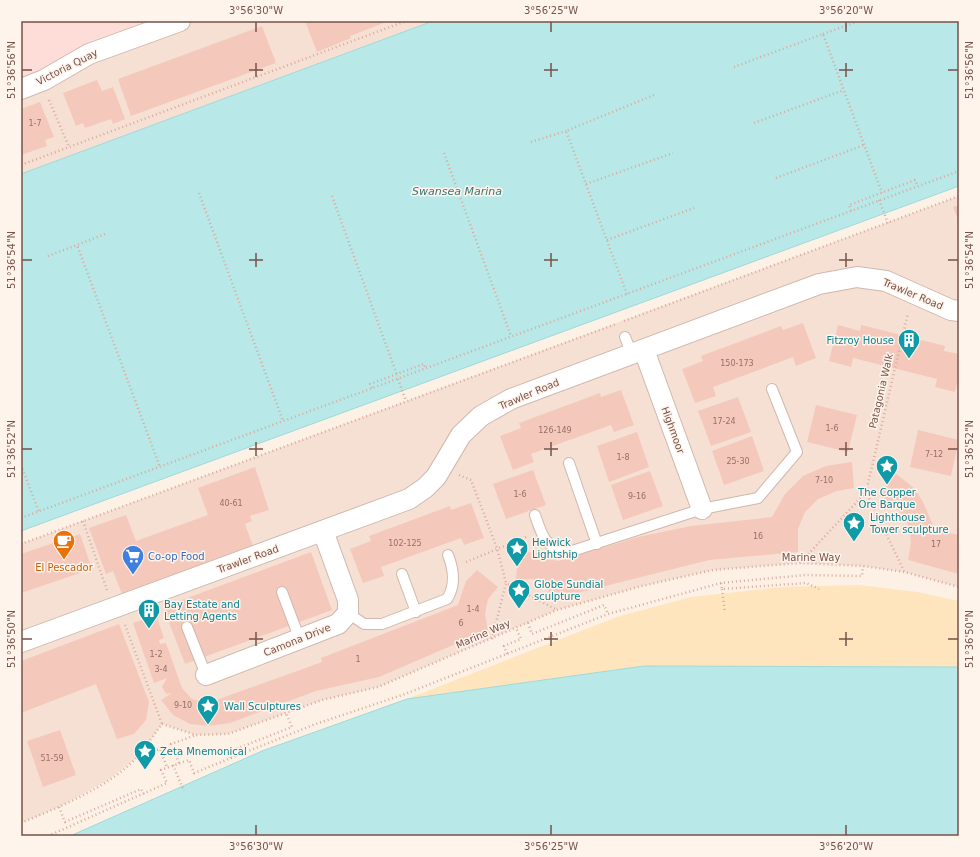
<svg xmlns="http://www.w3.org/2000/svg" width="980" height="857" font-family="'DejaVu Sans',sans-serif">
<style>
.residential{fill:#f5e0d3}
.commercial{fill:#feddd8}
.sand{fill:#fee5be}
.water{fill:#b8e8e7;stroke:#9edad9}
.building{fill:#f4c9bb}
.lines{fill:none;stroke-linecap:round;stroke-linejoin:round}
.lane-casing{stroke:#d1b8ad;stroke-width:12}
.street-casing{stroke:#d1b8ad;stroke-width:22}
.path{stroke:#d9ab9e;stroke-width:2.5;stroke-dasharray:1 3;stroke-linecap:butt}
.lane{stroke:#fff;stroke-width:10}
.street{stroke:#fff;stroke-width:20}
.ticks{fill:none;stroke:#775249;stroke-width:1.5}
.labels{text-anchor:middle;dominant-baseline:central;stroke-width:3;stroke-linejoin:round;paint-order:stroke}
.number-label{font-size:8px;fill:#967066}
.street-label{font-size:10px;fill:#775249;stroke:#fff4ec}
.culture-label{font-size:10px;fill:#0d838f;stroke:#fff4ec;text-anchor:start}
.shop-label{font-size:10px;fill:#366cbe;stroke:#fff4ec;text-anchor:start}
.food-label{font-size:10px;fill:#c56008;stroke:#fff4ec}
.water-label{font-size:11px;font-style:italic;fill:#397676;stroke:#fff4ec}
.neatline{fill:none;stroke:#775249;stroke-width:1.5}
.ticks-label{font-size:10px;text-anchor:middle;fill:#775249}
</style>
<rect width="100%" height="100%" fill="#fdf0e5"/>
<g class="residential">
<polygon points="180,21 433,21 21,174 21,89"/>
<polygon points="959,196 959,587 904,572 863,566 799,563 713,570 642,586 557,610 378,687 322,700 228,734 196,735 162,724 138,757 108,780 59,807 21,823 21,544"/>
</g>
<polygon class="commercial" points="21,21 180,21 21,89"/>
<polygon class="sand" points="859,585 917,592 959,601 959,667 644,666 407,699 617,617 691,597 782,587"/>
<g class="water">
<polygon points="433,21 959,21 959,186 21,531 21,174"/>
<polygon points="644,666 959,667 959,836 70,836 262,751 407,699"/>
</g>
<g class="building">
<polygon points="305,21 389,21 350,36 351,38 317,52"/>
<polygon points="262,26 276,63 131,116 118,79"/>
<polygon points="97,80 102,91 113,87 125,119 113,124 111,119 85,128 83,123 76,126 63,93"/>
<polygon points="40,102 54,137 45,140 47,146 21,155 21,109"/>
<polygon points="959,205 959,222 953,207"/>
<polygon points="803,323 816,358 796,366 793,357 713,387 716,396 695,403 682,369 703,361 701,356 781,326 783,330"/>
<polygon points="838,325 860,331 861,325 945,346 944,351 959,354 959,375 955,392 935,387 937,379 853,358 851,367 829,361"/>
<polygon points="621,390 634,425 614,432 611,425 531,454 534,462 513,470 500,436 521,428 519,423 600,393 601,397"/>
<polygon points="738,397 751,432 711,446 698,411"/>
<polygon points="816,405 857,415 848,452 807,442"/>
<polygon points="918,430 959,440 951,476 910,467"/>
<polygon points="637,432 649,467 609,482 597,446"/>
<polygon points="752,436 764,471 724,485 712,451"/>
<polygon points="852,462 854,488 837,491 818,499 805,512 798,529 798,552 709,560 553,599 546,585 532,579 516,579 518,550 539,554 558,561 638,537 691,526 772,517 785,494 803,476 826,466"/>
<polygon points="255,467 269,510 250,516 252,521 245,524 255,552 124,599 113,571 106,574 89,528 126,515 136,541 208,515 198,488"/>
<polygon points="533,470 546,505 506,519 493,484"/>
<polygon points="650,471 663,506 623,520 611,485"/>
<polygon points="895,473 914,488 923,502 935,530 959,535 959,574 908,560 911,543 909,526 898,509 880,496"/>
<polygon points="471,503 484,538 464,545 461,538 381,567 384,576 363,583 350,549 371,541 369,536 450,506 451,510"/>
<polygon points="80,534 92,569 21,593 21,554"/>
<polygon points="311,552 332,610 185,664 163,607"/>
<polygon points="477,570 498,587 488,599 485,614 488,630 379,677 316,691 230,723 208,726 190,724 173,715 161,700 172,693 167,694 164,691 162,687 167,678 154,683 133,623 156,615 164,638 159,640 160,644 166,643 182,688 192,699 208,703 322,662 321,658 458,605 466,581"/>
<polygon points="119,624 149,702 146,720 134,734 117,739 96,684 21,713 21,661"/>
<polygon points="60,730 76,775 43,787 27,741"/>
</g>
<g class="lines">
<g class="lane-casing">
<g id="lane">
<polyline points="625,337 632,354"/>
<polyline points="569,463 597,544"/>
<path d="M 535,515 C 543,538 543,543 566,553 L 702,509 L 758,498 L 797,452 L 772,389"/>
<polyline points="402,574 416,612"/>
<polyline points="282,592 300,640"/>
<path d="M 348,613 L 364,624 L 382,624 L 447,599 C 456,585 454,570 448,555"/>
<polyline points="187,627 206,675"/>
</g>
</g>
<g class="street-casing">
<g id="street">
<polyline points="21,89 44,80 89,54 180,21"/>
<polyline points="644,350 702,509"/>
<polyline points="21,642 409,499 425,488 436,477 461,435 481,416 511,399 819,284 857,277 886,281 951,310 959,311"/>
<polyline points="206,675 338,624 348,613 348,600 323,531"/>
</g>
</g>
<g class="path">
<polyline points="958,21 959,23"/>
<polyline points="823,34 856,22"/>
<polyline points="734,67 823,34 882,193"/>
<polyline points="49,100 69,147"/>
<polyline points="754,123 844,90"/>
<polyline points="531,142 566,131"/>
<polyline points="444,153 511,336"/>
<polyline points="21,165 406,21"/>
<polyline points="776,178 864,145"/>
<polyline points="586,184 673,153"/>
<polyline points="199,193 283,421"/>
<polyline points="332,196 397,375"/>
<polyline points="879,200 888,223"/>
<polyline points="851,211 849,205 915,180 918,186"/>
<polyline points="105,234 77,245 160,467"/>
<polyline points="607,240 694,208"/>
<polyline points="48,256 77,245"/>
<polyline points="627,294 566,131 654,95"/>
<polyline points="624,321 959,196"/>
<polyline points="398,379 406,401"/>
<polyline points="372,388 370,384 424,364 426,368"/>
<polyline points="21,465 39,512"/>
<polyline points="459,475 471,480 497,548 506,583"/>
<polyline points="866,492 908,313"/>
<polyline points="21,518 959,171"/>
<polyline points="83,521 107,590"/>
<polyline points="21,544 616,324"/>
<polyline points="466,562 526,537"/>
<polyline points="800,563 866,492 904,571"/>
<polyline points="721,583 722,589 806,583 819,589"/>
<polyline points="722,589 725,613"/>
<polyline points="528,623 532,634 604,605 608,614"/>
<polyline points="125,625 162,724"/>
<polyline points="492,639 506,583 557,610"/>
<polyline points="507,654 504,646 521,639 516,628"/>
<polyline points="162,724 196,735 228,734 322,700 378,687 557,610 642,586 713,570 799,563 863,566 904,572 959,587"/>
<polyline points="138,756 160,749 167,767"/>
<polyline points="231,758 228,752 292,727 286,713"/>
<polyline points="179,763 171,744 196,735"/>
<polyline points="173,765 184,791"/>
<polyline points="59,807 65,822 141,789 144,794"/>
<path d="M 21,823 C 57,808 112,786 138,756 C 147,746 154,734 162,724"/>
<polyline points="48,836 167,783 161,770 189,760 194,773 313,725 405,694 608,614 721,583 805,575 862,576 863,566"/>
</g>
<use href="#lane" class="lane"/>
<use href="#street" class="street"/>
</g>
<path class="ticks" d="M 256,22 L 256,32M 551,22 L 551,32M 846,22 L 846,32M 256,63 L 256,77M 551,63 L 551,77M 846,63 L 846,77M 22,70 L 32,70M 249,70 L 263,70M 544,70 L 558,70M 839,70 L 853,70M 948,70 L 958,70M 256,253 L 256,267M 551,253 L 551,267M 846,253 L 846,267M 22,260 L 32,260M 249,260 L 263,260M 544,260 L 558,260M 839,260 L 853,260M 948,260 L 958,260M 256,442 L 256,456M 551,442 L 551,456M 846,442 L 846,456M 22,449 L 32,449M 249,449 L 263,449M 544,449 L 558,449M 839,449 L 853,449M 948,449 L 958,449M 256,632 L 256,646M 551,632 L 551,646M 846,632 L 846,646M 22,639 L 32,639M 249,639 L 263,639M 544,639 L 558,639M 839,639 L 853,639M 948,639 L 958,639M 256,825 L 256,835M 551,825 L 551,835M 846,825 L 846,835"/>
<defs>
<g id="building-pin" transform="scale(1.15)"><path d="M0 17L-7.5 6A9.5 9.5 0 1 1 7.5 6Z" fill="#0f9aa8" stroke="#fff4ec"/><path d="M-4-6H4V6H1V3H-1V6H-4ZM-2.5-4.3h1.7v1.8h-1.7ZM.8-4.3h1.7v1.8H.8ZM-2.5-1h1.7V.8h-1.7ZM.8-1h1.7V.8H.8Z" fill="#fff"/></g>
<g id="sight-pin" transform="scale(1.15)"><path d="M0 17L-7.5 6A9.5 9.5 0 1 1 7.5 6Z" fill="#0f9aa8" stroke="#fff4ec"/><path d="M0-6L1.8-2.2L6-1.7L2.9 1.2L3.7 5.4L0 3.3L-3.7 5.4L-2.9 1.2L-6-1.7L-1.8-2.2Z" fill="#fff"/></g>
<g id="cafe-pin" transform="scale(1.15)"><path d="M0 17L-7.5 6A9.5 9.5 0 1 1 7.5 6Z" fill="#e8710a" stroke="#fff4ec"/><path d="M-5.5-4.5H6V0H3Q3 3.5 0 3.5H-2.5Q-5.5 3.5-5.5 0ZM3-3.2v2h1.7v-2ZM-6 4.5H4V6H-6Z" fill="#fff"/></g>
<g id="supermarket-pin" transform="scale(1.15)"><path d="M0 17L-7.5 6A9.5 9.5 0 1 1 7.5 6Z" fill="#3f7fe0" stroke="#fff4ec"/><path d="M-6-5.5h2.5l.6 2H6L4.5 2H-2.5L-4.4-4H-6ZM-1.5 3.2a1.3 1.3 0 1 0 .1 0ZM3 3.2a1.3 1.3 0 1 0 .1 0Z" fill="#fff"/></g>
</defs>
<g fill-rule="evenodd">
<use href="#building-pin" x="909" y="340"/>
<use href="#sight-pin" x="887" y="466"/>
<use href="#sight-pin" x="854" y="523"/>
<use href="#cafe-pin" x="64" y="541"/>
<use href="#sight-pin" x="517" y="548"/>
<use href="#supermarket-pin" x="133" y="556"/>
<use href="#sight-pin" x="519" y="590"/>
<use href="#building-pin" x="149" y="610"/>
<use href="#sight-pin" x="208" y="706"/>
<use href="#sight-pin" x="145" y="751"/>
</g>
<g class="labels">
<g class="number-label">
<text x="35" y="123">1-7</text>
<text x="737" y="363">150-173</text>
<text x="724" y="421">17-24</text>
<text x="832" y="428">1-6</text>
<text x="555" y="430">126-149</text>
<text x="934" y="454">7-12</text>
<text x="623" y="457">1-8</text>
<text x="738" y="461">25-30</text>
<text x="824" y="480">7-10</text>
<text x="520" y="494">1-6</text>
<text x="637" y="496">9-16</text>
<text x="231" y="503">40-61</text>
<text x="758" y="536">16</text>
<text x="405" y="543">102-125</text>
<text x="936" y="544">17</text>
<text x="473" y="609">1-4</text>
<text x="461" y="623">6</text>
<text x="156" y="654">1-2</text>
<text x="358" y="659">1</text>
<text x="161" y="669">3-4</text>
<text x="183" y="705">9-10</text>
<text x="52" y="758">51-59</text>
</g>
<g class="street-label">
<text transform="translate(67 67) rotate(-27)">Victoria Quay</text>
<text transform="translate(913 294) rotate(23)">Trawler Road</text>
<text transform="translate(881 391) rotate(-77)">Patagonia Walk</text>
<text transform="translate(529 394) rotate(-23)">Trawler Road</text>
<text transform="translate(673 430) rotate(70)">Highmoor</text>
<text x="811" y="557">Marine Way</text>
<text transform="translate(248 559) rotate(-20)">Trawler Road</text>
<text transform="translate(483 634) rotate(-24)">Marine Way</text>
<text transform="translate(297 640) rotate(-22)">Camona Drive</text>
</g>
<g class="culture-label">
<text x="894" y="340" text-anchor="end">Fitzroy House</text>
<text x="887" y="492" text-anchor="middle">The Copper<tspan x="887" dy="12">Ore Barque</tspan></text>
<text x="870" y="517">Lighthouse<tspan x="870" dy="12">Tower sculpture</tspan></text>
<text x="532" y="542">Helwick<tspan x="532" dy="12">Lightship</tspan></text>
<text x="534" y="584">Globe Sundial<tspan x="534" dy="12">sculpture</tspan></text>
<text x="164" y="604">Bay Estate and<tspan x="164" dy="12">Letting Agents</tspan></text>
<text x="224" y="706">Wall Sculptures</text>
<text x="160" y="751">Zeta Mnemonical</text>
</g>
<g class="shop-label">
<text x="148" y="556">Co-op Food</text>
</g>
<g class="food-label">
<text x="64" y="567">El Pescador</text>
</g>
<g class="water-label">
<text x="457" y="191">Swansea Marina</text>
</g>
</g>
<rect width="980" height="857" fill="none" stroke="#fff4ec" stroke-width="44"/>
<rect x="22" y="22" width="936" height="813" class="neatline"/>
<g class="ticks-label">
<text x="256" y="14">3°56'30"W</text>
<text x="551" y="14">3°56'25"W</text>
<text x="846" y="14">3°56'20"W</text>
<text transform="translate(11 70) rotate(-90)" y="4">51°36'56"N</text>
<text transform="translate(969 70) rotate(-90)" y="4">51°36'56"N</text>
<text transform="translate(11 260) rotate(-90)" y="4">51°36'54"N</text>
<text transform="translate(969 260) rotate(-90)" y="4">51°36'54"N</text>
<text transform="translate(11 449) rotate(-90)" y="4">51°36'52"N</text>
<text transform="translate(969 449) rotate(-90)" y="4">51°36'52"N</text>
<text transform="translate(11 639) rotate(-90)" y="4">51°36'50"N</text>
<text transform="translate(969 639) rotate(-90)" y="4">51°36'50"N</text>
<text x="256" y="850">3°56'30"W</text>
<text x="551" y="850">3°56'25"W</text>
<text x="846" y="850">3°56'20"W</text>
</g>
</svg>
